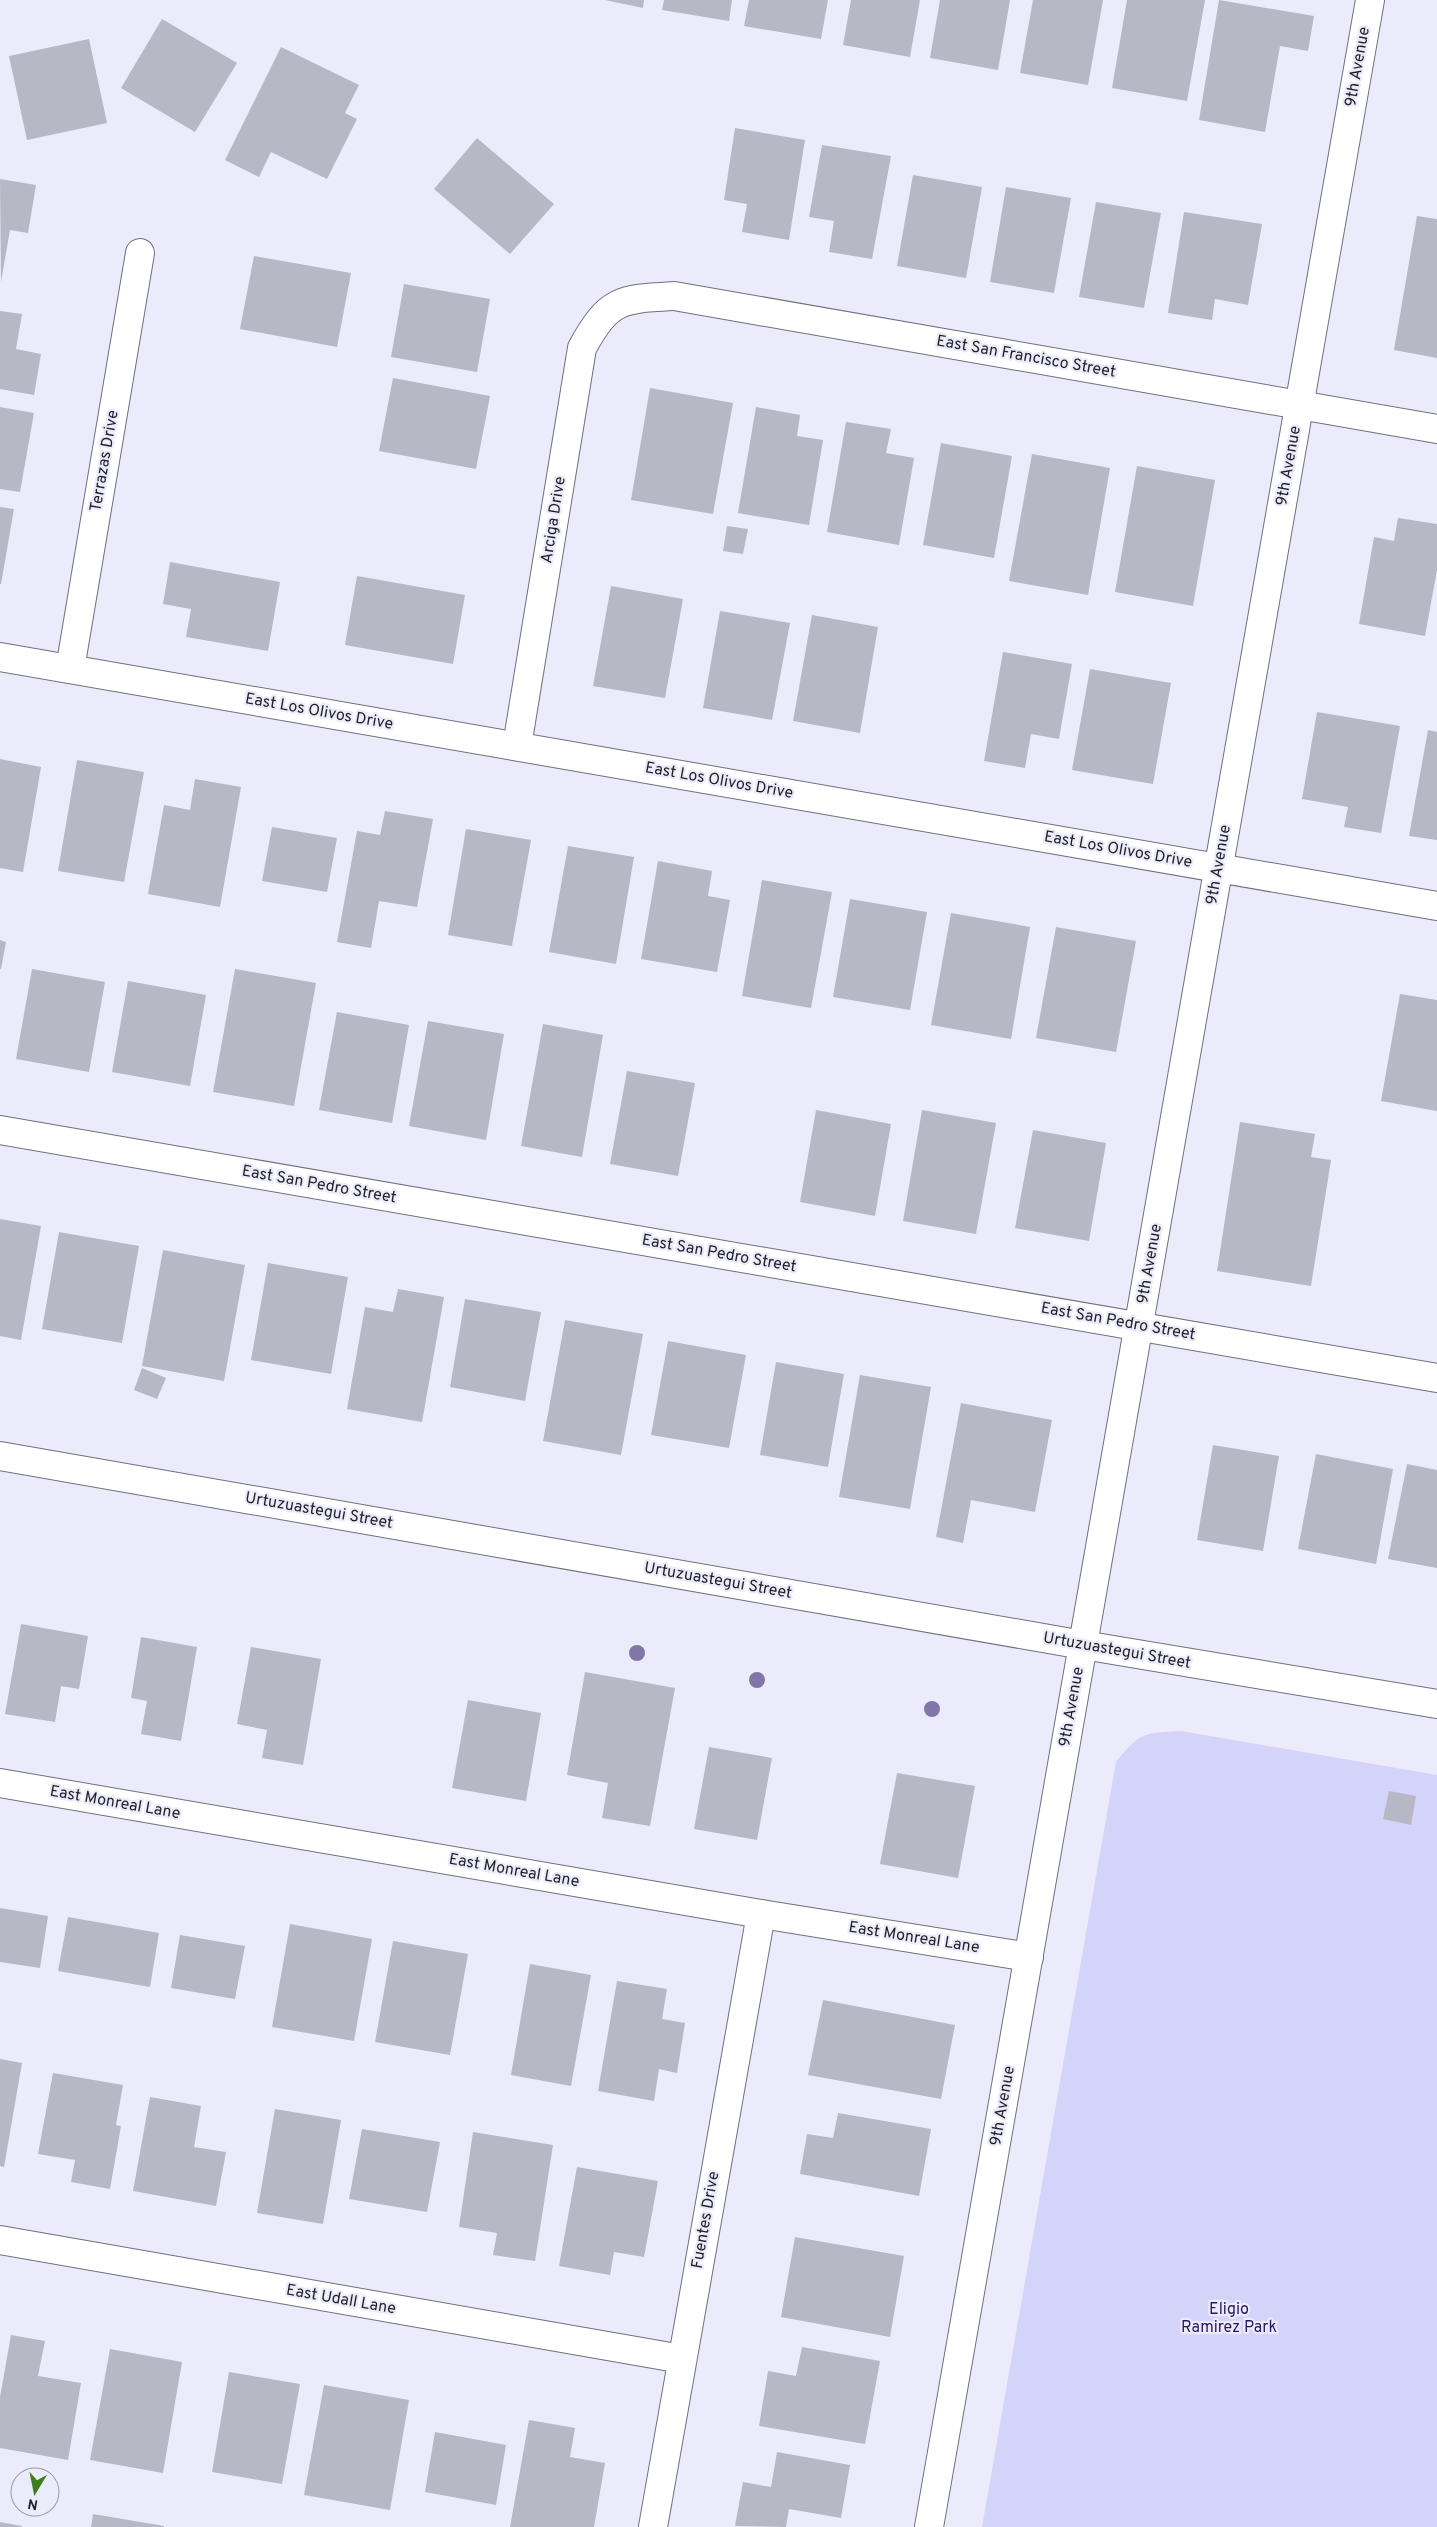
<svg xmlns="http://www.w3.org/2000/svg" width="1437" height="2527" font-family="Overpass,sans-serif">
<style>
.green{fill:#d4d3fa}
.building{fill:#b7b7c6}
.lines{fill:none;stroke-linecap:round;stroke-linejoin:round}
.minor-casing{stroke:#706f7d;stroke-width:30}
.secondary-casing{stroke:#706f7d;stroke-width:30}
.minor{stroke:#fff;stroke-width:28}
.secondary{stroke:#fff;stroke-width:28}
.tree{fill:#8176a7}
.labels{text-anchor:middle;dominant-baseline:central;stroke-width:4.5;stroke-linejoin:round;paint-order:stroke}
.street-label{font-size:16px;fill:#1f1f24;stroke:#ecebfb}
.park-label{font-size:16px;fill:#2a1663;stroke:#ecebfb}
</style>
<rect width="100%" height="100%" fill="#ecebfb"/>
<path class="green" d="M 1181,1731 L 1437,1775 L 1437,2527 L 982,2527 L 1116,1762 C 1140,1732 1144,1733 1181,1731 Z"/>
<g class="building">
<polygon points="605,0 644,0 643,8"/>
<polygon points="664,0 732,0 729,21 662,10"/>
<polygon points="749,0 828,0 821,39 744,26"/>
<polygon points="851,0 920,0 910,57 843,45"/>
<polygon points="940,0 1010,0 998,70 930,58"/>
<polygon points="1033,0 1103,0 1088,85 1020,73"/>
<polygon points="1127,0 1205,0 1187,101 1112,88"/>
<polygon points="1219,0 1314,16 1308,51 1280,46 1265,132 1199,120"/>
<polygon points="162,19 237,63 195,132 121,88"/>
<polygon points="89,39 107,123 27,140 9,56"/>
<polygon points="281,47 359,85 345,113 357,119 327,179 271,152 259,177 225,160"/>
<polygon points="735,128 805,140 789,240 742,232 747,204 724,200"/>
<polygon points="477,138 554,204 510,254 434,189"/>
<polygon points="822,145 891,156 872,259 829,252 834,221 809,217"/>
<polygon points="913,175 982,187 966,278 897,266"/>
<polygon points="0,179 36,185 28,233 10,230 1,282"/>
<polygon points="1006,187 1071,198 1054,293 990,282"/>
<polygon points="1096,202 1161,213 1144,308 1079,297"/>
<polygon points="1184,212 1262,224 1248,305 1215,299 1212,320 1168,313"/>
<polygon points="1417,216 1437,219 1437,358 1394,350"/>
<polygon points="254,256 351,273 337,347 240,329"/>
<polygon points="404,284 490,299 477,372 391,357"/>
<polygon points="0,311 22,314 16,349 41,354 34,395 0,389"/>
<polygon points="393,378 490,396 476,469 379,451"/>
<polygon points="650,388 733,403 713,514 631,500"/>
<polygon points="0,407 34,413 20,492 0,489"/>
<polygon points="756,407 800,415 797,436 823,440 809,525 738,513"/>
<polygon points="846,422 891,429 886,453 914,458 899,545 827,532"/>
<polygon points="941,443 1012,456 994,558 923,545"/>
<polygon points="1032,454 1110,468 1088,595 1009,581"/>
<polygon points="1137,466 1215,480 1193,606 1115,592"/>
<polygon points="0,507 14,509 1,584 0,584"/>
<polygon points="1398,518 1437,524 1437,570 1425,636 1359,624 1374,537 1394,541"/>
<polygon points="727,526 748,529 743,554 723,551"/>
<polygon points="170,562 280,582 268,651 186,637 191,609 163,604"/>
<polygon points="357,576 465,595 453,664 345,645"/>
<polygon points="611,586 683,599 665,698 593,686"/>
<polygon points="720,611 790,623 772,720 703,708"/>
<polygon points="812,615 878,627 860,733 793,721"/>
<polygon points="1003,652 1072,664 1059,739 1031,734 1025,768 984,761"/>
<polygon points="1090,669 1171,683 1153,784 1072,770"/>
<polygon points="1317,712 1400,726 1381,833 1344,827 1348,807 1302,799"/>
<polygon points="1428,730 1437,732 1437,840 1409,836"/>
<polygon points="0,759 41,767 23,872 0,868"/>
<polygon points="77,760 144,772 124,882 58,871"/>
<polygon points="195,779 241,787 220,907 148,894 164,805 190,810"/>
<polygon points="385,811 433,819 417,907 379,901 371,948 337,942 357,831 380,835"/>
<polygon points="272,827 337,838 327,892 262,881"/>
<polygon points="466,829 531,840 512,946 448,935"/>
<polygon points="568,846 634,857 616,964 549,952"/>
<polygon points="658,861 712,871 708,896 730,900 717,972 641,959"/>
<polygon points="762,880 832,892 811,1008 742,996"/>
<polygon points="850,899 927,912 910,1010 833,997"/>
<polygon points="951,913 1030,927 1011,1039 931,1025"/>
<polygon points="1056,927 1136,941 1116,1052 1036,1038"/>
<polygon points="0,940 6,942 1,969 0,969"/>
<polygon points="32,969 105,982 89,1072 16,1059"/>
<polygon points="235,969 316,983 294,1106 213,1092"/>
<polygon points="128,981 206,995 190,1086 112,1072"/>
<polygon points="1400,994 1437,1000 1437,1111 1381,1101"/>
<polygon points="337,1012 409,1025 392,1123 319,1110"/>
<polygon points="428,1021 504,1034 486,1140 409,1126"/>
<polygon points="543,1024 603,1035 582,1157 521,1146"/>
<polygon points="627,1071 695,1083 678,1176 610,1164"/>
<polygon points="816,1110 891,1124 875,1216 800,1202"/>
<polygon points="922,1110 996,1123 976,1234 903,1221"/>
<polygon points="1240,1122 1315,1134 1311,1157 1331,1160 1311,1286 1217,1271"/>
<polygon points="1033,1130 1106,1143 1089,1241 1015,1228"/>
<polygon points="0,1219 41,1226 21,1340 0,1336"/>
<polygon points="59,1232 139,1246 122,1343 42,1329"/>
<polygon points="163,1250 245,1265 224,1381 142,1366"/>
<polygon points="268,1263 348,1277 331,1374 251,1360"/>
<polygon points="398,1289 444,1297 422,1422 347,1409 365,1307 393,1312"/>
<polygon points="465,1299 541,1312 525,1401 450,1387"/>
<polygon points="565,1320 643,1334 621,1455 543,1441"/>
<polygon points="668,1341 746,1355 729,1448 651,1435"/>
<polygon points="776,1362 844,1374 828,1467 760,1455"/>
<polygon points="142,1368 166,1378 157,1399 134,1390"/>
<polygon points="860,1375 931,1387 910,1509 839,1497"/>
<polygon points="961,1403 1052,1420 1035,1512 971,1500 963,1543 936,1537"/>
<polygon points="1213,1445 1279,1456 1263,1551 1197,1540"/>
<polygon points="1316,1454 1393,1469 1376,1564 1298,1549"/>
<polygon points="1407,1464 1437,1470 1437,1568 1388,1559"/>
<polygon points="21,1624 88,1636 79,1689 61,1686 55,1722 5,1714"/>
<polygon points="141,1637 197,1647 181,1741 141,1734 147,1701 131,1698"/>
<polygon points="251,1647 321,1659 303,1765 262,1758 267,1730 237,1724"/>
<polygon points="585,1672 675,1688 650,1826 602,1818 608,1783 567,1775"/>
<polygon points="468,1700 541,1713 526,1801 452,1788"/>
<polygon points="709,1747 772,1758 757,1840 694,1829"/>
<polygon points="897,1773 975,1786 958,1878 880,1864"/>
<polygon points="1389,1791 1416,1796 1411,1825 1383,1819"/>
<polygon points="0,1908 48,1916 40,1968 0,1962"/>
<polygon points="68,1917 159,1933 150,1987 58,1971"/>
<polygon points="290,1924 372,1939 354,2041 272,2027"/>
<polygon points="180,1935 245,1946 235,1999 171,1988"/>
<polygon points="393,1941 468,1954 450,2055 375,2042"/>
<polygon points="530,1964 591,1975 571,2086 511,2075"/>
<polygon points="617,1981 667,1989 662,2019 685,2023 677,2073 659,2069 654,2101 598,2091"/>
<polygon points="823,2000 955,2025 941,2099 808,2075"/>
<polygon points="0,2059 22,2063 4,2167 0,2166"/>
<polygon points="53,2073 123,2085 116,2125 121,2126 110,2189 71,2182 75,2160 38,2154"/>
<polygon points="150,2097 201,2106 194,2147 226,2152 216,2206 133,2191"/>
<polygon points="275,2109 341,2120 323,2224 257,2213"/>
<polygon points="838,2113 931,2129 919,2196 800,2174 807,2134 833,2138"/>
<polygon points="362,2129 440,2142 427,2212 349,2199"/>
<polygon points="473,2132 553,2145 535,2261 493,2255 497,2233 459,2227"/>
<polygon points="577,2167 658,2181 644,2257 614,2252 610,2275 559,2266"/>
<polygon points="795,2237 904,2256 890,2337 781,2317"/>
<polygon points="11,2335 45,2341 38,2376 81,2383 68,2460 0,2448 0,2397"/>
<polygon points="802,2347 880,2361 865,2444 759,2426 768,2371 796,2376"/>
<polygon points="110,2349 182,2362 163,2473 90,2460"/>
<polygon points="229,2372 300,2384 282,2484 212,2472"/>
<polygon points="324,2385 409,2400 390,2510 304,2495"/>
<polygon points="529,2420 575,2428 570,2457 605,2463 594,2527 510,2527"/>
<polygon points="435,2432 506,2445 496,2505 425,2492"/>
<polygon points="777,2452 850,2465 841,2518 789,2509 786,2527 735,2526 743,2482 771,2487"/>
<polygon points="93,2514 164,2526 164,2527 91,2527"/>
<polygon points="0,2522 22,2526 22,2527 0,2527"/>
</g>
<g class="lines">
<g class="minor-casing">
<g id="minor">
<polyline points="0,657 1437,906"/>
<polyline points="70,669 140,253"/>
<path d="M 517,746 L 582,348 C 609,299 620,299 674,296 L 1437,429"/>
<polyline points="0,1130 1437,1378"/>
<polyline points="0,1783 761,1914 1029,1957"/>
<polyline points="0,2240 682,2359"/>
<polyline points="653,2527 761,1914"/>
<polyline points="929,2527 1370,0"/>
</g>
</g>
<g class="secondary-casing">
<polyline id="secondary" points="0,1456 1083,1645 1437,1704"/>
</g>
<use href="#minor" class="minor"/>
<use href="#secondary" class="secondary"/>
</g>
<g class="tree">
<circle cx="637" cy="1653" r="8"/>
<circle cx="757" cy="1680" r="8"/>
<circle cx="932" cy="1709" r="8"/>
</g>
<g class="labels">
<g class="street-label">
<text transform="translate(1358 67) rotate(-80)">9th Avenue</text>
<text transform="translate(1026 357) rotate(10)">East San Francisco Street</text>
<text transform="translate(105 461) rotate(-80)">Terrazas Drive</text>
<text transform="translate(1289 466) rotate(-80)">9th Avenue</text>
<text transform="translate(554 520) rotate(-81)">Arciga Drive</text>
<text transform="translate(319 712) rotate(10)">East Los Olivos Drive</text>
<text transform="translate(719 781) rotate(10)">East Los Olivos Drive</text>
<text transform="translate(1118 850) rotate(10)">East Los Olivos Drive</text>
<text transform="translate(1219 865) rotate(-80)">9th Avenue</text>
<text transform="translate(319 1185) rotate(10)">East San Pedro Street</text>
<text transform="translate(719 1254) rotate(10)">East San Pedro Street</text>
<text transform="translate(1150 1264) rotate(-80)">9th Avenue</text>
<text transform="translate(1118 1322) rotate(10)">East San Pedro Street</text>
<text transform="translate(319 1511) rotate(10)">Urtuzuastegui Street</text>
<text transform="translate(718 1581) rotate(10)">Urtuzuastegui Street</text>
<text transform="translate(1117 1651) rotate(10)">Urtuzuastegui Street</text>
<text transform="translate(1072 1707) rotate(-80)">9th Avenue</text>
<text transform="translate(115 1803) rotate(10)">East Monreal Lane</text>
<text transform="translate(514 1871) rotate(10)">East Monreal Lane</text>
<text transform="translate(914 1938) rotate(9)">East Monreal Lane</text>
<text transform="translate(1003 2106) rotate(-80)">9th Avenue</text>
<text transform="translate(706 2220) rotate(-80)">Fuentes Drive</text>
<text transform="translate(341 2300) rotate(10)">East Udall Lane</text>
</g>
<g class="park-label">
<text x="1229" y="2310">Eligio<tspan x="1229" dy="18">Ramirez Park</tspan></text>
</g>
</g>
<g transform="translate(35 2492) rotate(190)"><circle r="24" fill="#ecebfb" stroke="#9a99a5"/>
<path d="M0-4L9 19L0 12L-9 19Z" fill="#3d7d1b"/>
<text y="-8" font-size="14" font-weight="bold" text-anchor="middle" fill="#1f1f24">N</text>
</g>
</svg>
